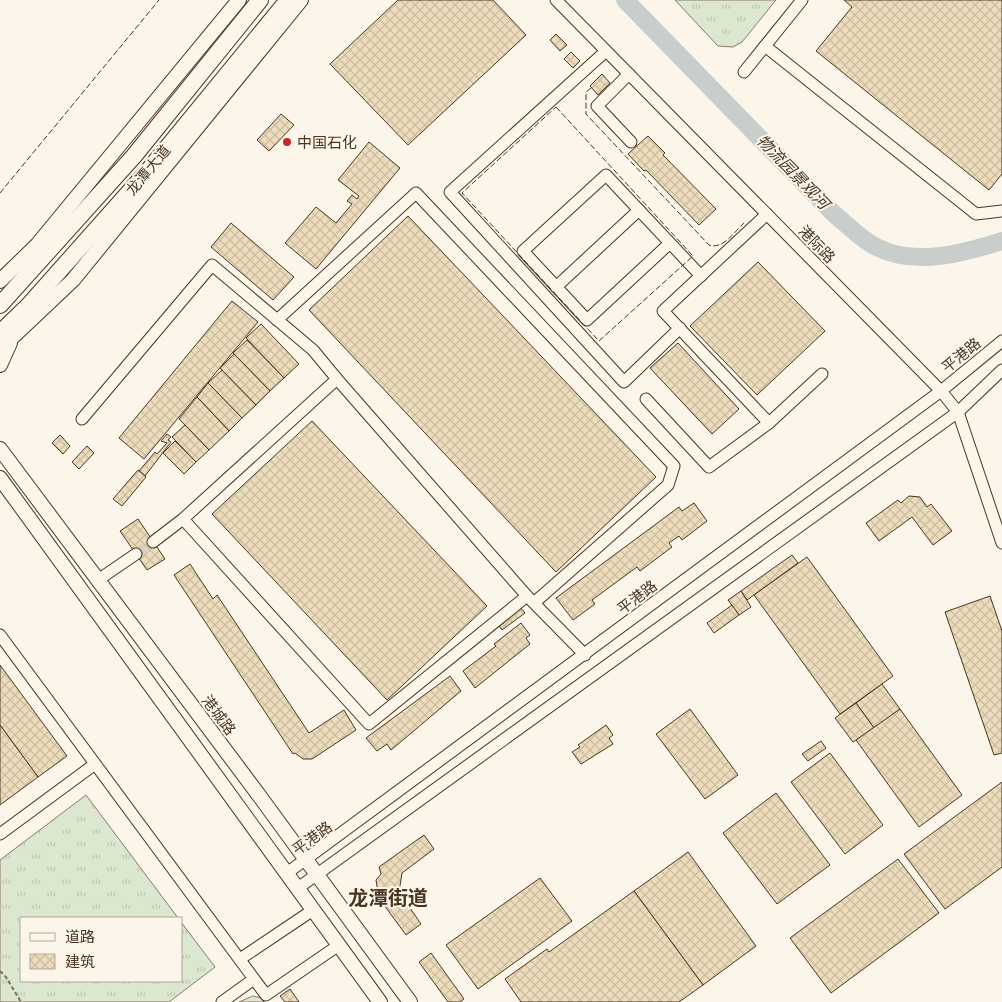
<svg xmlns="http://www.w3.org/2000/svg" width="1002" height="1002" font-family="Poppins,'Noto Sans SC',sans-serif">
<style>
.grass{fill:url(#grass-tufts);stroke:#887966}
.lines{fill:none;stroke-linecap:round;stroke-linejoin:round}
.river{stroke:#c9cecd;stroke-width:18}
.building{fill:url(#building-cross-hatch);stroke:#4a3520}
.minor-tunnel{stroke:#d8cfc1;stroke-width:11;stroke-dasharray:11 5.5;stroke-linecap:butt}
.minor-casing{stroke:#4a3520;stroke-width:13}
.major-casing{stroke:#4a3520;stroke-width:16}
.highway-casing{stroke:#4a3520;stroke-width:18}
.path{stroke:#7f6f5c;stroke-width:2;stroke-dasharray:4 2.5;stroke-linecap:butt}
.minor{stroke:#fbf6e9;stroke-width:11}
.major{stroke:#fbf6e9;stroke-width:14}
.highway{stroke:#fbf6e9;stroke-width:16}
.fence{stroke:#4a3520;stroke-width:1;stroke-dasharray:6 2.5;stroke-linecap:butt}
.poi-dot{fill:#c62828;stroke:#fbf6e9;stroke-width:2}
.labels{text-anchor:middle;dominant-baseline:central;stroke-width:4;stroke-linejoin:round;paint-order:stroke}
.poi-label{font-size:15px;fill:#4a3520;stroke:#fbf6e9;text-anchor:start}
.street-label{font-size:15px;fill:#4a3520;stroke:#fbf6e9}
.water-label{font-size:16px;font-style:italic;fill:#4a3520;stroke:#fbf6e9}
.district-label{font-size:20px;font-weight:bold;fill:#4a3520;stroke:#fbf6e9}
</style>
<defs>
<pattern id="grass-tufts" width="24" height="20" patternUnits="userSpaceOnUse" patternTransform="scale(1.25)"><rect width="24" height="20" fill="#dce7d0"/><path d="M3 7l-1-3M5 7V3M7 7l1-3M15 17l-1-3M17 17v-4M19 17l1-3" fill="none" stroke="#bec7b2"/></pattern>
<pattern id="building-cross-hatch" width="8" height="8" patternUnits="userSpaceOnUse" patternTransform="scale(1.25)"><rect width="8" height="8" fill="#ecdcbc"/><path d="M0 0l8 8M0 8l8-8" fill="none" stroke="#ccbda1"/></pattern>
</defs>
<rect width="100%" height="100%" fill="#fbf6e9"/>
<g class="grass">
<polygon points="675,0 776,0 742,42 733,47 718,46"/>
<polygon points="86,795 178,918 21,918 21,981 181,981 181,922 215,967 169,1002 0,1002 0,860"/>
<polygon points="253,996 261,998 264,1002 239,1002"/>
</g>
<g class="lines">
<path class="river" d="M 625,0 L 833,213 C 844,222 856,234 868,242 C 908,269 961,254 1002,241"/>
</g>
<g class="building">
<polygon points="398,0 493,0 526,35 408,145 330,64"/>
<polygon points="844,0 1002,0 1002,174 989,190 816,51 852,7"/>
<polygon points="556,34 567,45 560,51 550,40"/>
<polygon points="571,52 580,61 573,68 564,59"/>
<polygon points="602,74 610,83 598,95 590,86"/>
<polygon points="281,114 294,125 269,151 257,140"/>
<polygon points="648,136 665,153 663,155 716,209 699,225 646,170 644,171 628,154"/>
<polygon points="369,142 400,168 316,269 285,243 316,207 336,223 352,204 347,201 352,195 357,199 359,196 338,180"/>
<polygon points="408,216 656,477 556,572 309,310"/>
<polygon points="231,223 294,277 273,300 211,247"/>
<polygon points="758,262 825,331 757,395 690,326"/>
<polygon points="232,301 258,322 144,459 119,438"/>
<polygon points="261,324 299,364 284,378 246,338"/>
<polygon points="247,340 284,378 270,391 233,353"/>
<polygon points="678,343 739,409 712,434 650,368"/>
<polygon points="234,354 270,391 256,405 220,368"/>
<polygon points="222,370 256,405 242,418 208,383"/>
<polygon points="208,383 242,418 229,431 197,397"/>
<polygon points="197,397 229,431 209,450 179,419"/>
<polygon points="312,421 487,606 387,700 212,514"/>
<polygon points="185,425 209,450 196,462 172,437"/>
<polygon points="167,434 171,437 168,440 171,442 145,476 139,471 155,452 157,454 167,443 161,441"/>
<polygon points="60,435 70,446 63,454 52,443"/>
<polygon points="175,441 196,462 184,474 163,453"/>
<polygon points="87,446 94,453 79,469 72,462"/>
<polygon points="138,470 146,477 122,506 113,499"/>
<polygon points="909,496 920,497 927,507 931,504 952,531 933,545 912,517 879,541 866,523 898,500 901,503"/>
<polygon points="694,503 707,521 682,540 679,536 669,543 672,547 640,571 637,567 592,600 595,604 573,620 556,598 679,507 682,511"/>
<polygon points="138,519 165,559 147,570 120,531"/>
<polygon points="792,555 798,563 747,600 741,591"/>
<polygon points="807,557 893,676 840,714 754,595"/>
<polygon points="190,564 213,599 217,595 309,733 344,710 356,730 312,759 303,759 295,753 293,754 174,575"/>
<polygon points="741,591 751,607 739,615 728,600"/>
<polygon points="990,596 1002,631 1002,753 994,755 945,612"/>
<polygon points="732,605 739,615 714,633 707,623"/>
<polygon points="521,608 525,613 502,630 498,624"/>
<polygon points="521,623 530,635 526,638 530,644 475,688 463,671 496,646 494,644"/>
<polygon points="0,665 67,756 38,777 0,725"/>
<polygon points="450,676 461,691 391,750 387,744 377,751 366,738"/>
<polygon points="882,684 900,709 874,728 856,703"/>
<polygon points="856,703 874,728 853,742 835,718"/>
<polygon points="690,709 738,775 705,799 656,734"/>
<polygon points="900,709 962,795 919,827 856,740"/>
<polygon points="0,725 38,777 0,805"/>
<polygon points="606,725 613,735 609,738 613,744 581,764 572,752 580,747 578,745"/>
<polygon points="821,741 826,748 808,761 802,754"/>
<polygon points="830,753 883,825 845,854 791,782"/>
<polygon points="1002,782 1002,867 945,909 904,854"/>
<polygon points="776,793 830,865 777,904 723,833"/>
<polygon points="424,835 434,849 402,873 399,892 421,924 406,935 376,894 378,892 376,880 381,874 379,867"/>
<polygon points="688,852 756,946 703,985 634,891"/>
<polygon points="898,859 939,913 831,993 790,938"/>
<polygon points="540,878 572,921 478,989 446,945"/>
<polygon points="634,891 703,985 679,1002 521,1002 505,979 547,949 549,952"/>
<polygon points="431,953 464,999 460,1002 448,1002 419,962"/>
<polygon points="290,989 299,1002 285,1002 280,996"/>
</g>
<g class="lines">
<polyline class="minor-tunnel" points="136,554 153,542"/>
<g class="minor-casing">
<g id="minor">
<polyline points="556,0 941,391 958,412 1002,543"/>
<polyline points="765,46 976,214 1002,211"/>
<polyline points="606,51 450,192 624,382 680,328"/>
<polyline points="744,72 802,0"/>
<polyline points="629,74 597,106 631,142"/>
<polyline points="767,214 663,311 769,423"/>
<polyline points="670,243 587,320 523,251 606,175 701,276"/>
<polyline points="556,287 639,210"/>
<polyline points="277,320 416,193 674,466 668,485 535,602"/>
<polyline points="646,399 709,467 769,423 822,374"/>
<polyline points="82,419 212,265 313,350 337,379"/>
<polyline points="183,519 369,724 527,596"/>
<polyline points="153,542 183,519 337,379 527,596 585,655"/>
<polyline points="98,580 136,554"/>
<polyline points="0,635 254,979 222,1002"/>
<polyline points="0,834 95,764"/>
<polyline points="287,873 941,391 1002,341"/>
<polyline points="298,888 958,412 1002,370"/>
<polyline points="240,959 313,910"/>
<polyline points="254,979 266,995 339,945"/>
</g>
</g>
<g class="major-casing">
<g id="major">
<polyline points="0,281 37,245 239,0"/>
<polyline points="0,349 73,280 301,0"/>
<polyline points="0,365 10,343"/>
<polyline points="0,449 258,794 410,1002"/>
<polyline points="0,478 380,1002"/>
</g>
</g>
<g class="highway-casing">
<g id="highway">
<polyline points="0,305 134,156 260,0"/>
<polyline points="0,333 29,305 148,171 288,0"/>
</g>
</g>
<polyline class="path" points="0,971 6,977 21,1002"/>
<use href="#minor" class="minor"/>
<use href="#major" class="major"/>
<use href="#highway" class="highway"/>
<g class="fence">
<path d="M 591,88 L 586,92 L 586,114 L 709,245 C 723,250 734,232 744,223"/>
<polygon points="556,107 693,256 599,341 462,193"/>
<polyline points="0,193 159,0"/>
</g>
</g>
<circle class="poi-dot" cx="287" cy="142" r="5"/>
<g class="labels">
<g class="poi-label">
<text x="297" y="142">中国石化</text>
</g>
<g class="street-label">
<text transform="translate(148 170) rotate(-50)">龙潭大道</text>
<text transform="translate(817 244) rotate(46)">港际路</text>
<text transform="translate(961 355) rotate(-39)">平港路</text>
<text transform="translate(637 597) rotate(-37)">平港路</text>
<text transform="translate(219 715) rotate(53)">港城路</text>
<text transform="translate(312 838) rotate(-36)">平港路</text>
</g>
<g class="water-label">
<text transform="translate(793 172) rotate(46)">物流园景观河</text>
</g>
<g class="district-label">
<text x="388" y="898">龙潭街道</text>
</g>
</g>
<rect x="20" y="917" width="162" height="65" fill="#fbf6e9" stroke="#b4a999"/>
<rect x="30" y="933" width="25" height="8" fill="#fbf6e9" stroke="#b4a999"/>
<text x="65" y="942" font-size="15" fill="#4a3520">道路</text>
<rect x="30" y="954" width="25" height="15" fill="url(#building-cross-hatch)" stroke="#b4a999"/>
<text x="65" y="967" font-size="15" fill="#4a3520">建筑</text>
</svg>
